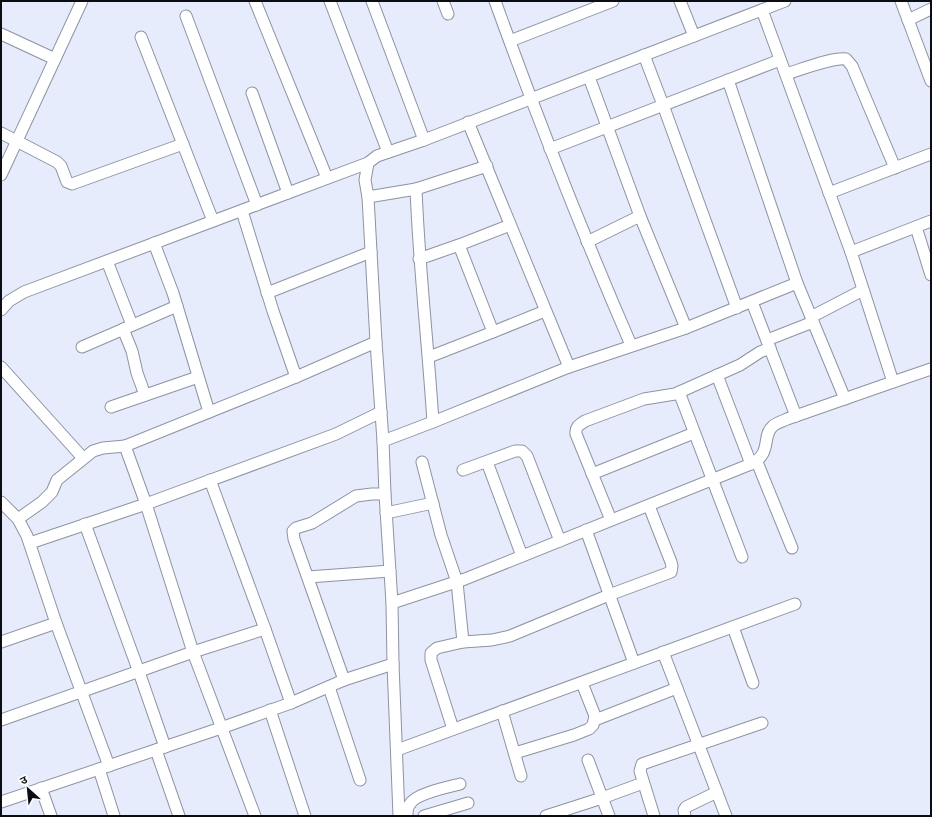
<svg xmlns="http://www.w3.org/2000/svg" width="932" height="817" font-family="'DM Sans','Noto Sans Devanagari',sans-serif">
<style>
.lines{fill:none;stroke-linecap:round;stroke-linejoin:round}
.minor-casing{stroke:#8e93a2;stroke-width:13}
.minor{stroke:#fff;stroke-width:11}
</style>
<rect width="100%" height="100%" fill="#e6ecfc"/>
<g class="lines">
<g class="minor-casing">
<g id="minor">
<polyline points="255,1 327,178"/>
<polyline points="330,1 388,152"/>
<polyline points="372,1 424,140"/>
<polyline points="443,1 448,14"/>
<path d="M 495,1 C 537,117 582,232 631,345"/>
<polyline points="680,1 694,36"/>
<polyline points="901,1 931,81"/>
<polyline points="762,10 851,252 893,382 931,369"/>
<polyline points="186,16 257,205"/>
<polyline points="908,20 931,9"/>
<polyline points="1,34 55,59"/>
<polyline points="141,37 213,221"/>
<polyline points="510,41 613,1"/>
<polyline points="644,55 663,105 737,308"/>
<path d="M 786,74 C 800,70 833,57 846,59 L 852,66 L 895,168"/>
<polyline points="589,77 640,216 686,328"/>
<polyline points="728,80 797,283 845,399"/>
<polyline points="252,93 288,193"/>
<polyline points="468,122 569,367"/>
<polyline points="1,133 57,162 61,166 67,182 72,184 183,144"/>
<polyline points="550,149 780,60"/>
<polyline points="1,175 82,1"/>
<path d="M 416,189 C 419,267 428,344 433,422"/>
<polyline points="829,193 931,154"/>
<polyline points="368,197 416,189 487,166"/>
<polyline points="242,211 273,311 296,377"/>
<polyline points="916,227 931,275"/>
<polyline points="587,242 640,216"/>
<polyline points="154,243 173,293 209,412"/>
<polyline points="459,245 493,332"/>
<polyline points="851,252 931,221"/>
<polyline points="419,259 459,245 510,225"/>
<polyline points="107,261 132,325"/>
<polyline points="267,293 371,252"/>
<polyline points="752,302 796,416"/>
<polyline points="1,310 9,301 24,292 368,163"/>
<polyline points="811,317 863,290"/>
<polyline points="123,329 132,351 137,373 145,395"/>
<polyline points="767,340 813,322"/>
<polyline points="82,347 177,306"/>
<polyline points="429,357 493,332 545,311"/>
<polyline points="1,367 83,458"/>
<polyline points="717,375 751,464"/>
<polyline points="679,392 742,557"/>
<polyline points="111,407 198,377"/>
<polyline points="383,441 433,422 569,367 686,328 797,283"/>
<polyline points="422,462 441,535 457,582 463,642"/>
<polyline points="487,462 522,556"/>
<polyline points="757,462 792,548"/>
<polyline points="463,470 515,451 522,451 527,456 560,541"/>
<polyline points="592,474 694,433"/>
<polyline points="210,480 265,629 291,703"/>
<polyline points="1,502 18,519 27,536 56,623 109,766"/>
<polyline points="386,513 433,503"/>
<polyline points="18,519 42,502 52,492 57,480 93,451 103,448 125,446"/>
<path d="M 611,520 L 576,434 C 575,427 579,425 585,421 L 644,399 L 675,394 L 740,365 L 760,352 L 770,348"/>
<polyline points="85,524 139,672 165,747"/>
<polyline points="586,530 634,663"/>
<polyline points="30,543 146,504 336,434 381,412"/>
<polyline points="308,577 390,571"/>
<path d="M 392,603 L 465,579 L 751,464 C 773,453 761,436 773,426 C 776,423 783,421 787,419 L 893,382"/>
<polyline points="733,627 753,683"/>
<polyline points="1,642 56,623"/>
<polyline points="663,652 726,816"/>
<polyline points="344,680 294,539 293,531 296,528 312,523 356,496 372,494 385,494"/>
<polyline points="329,687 360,780"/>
<polyline points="270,710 305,816"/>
<polyline points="502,711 521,776"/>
<polyline points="1,720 193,652 265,629"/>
<polyline points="595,720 677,688"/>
<polyline points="453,729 431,660 431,653 437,648 463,642 492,640 510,636 609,595 671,572 672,566 671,562 649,506"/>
<polyline points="156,750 179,816"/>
<polyline points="397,750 795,604"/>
<polyline points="515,753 574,735 589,729 593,725 595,716 582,683"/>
<polyline points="588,760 609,816"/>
<polyline points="99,769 114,816"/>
<polyline points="41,788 51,816"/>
<polyline points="1,802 221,728 291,703 344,680 393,664"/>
<polyline points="255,816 193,652 146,504 125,446 296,377 376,342"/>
<polyline points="399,816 393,664 392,603 385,494 383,441 376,342 368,197 365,180 368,163 377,156 424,140 785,1"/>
<path d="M 407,816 C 407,812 407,807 410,804 C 415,794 448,787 460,784"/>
<polyline points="424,816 468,803"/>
<polyline points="546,816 602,798 643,783"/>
<polyline points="654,816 640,771 642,764 762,723"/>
<polyline points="685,816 684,810 686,807 717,792"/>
</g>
</g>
<use href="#minor" class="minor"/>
</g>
<rect width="932" height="817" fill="none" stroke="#0b0d12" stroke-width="4"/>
<g transform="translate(28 789) rotate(333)" stroke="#ffffff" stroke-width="3" paint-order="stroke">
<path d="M0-3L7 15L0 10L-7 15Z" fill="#0b0d12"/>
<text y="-6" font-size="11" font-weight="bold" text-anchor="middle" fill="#0b0d12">उ</text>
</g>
</svg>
